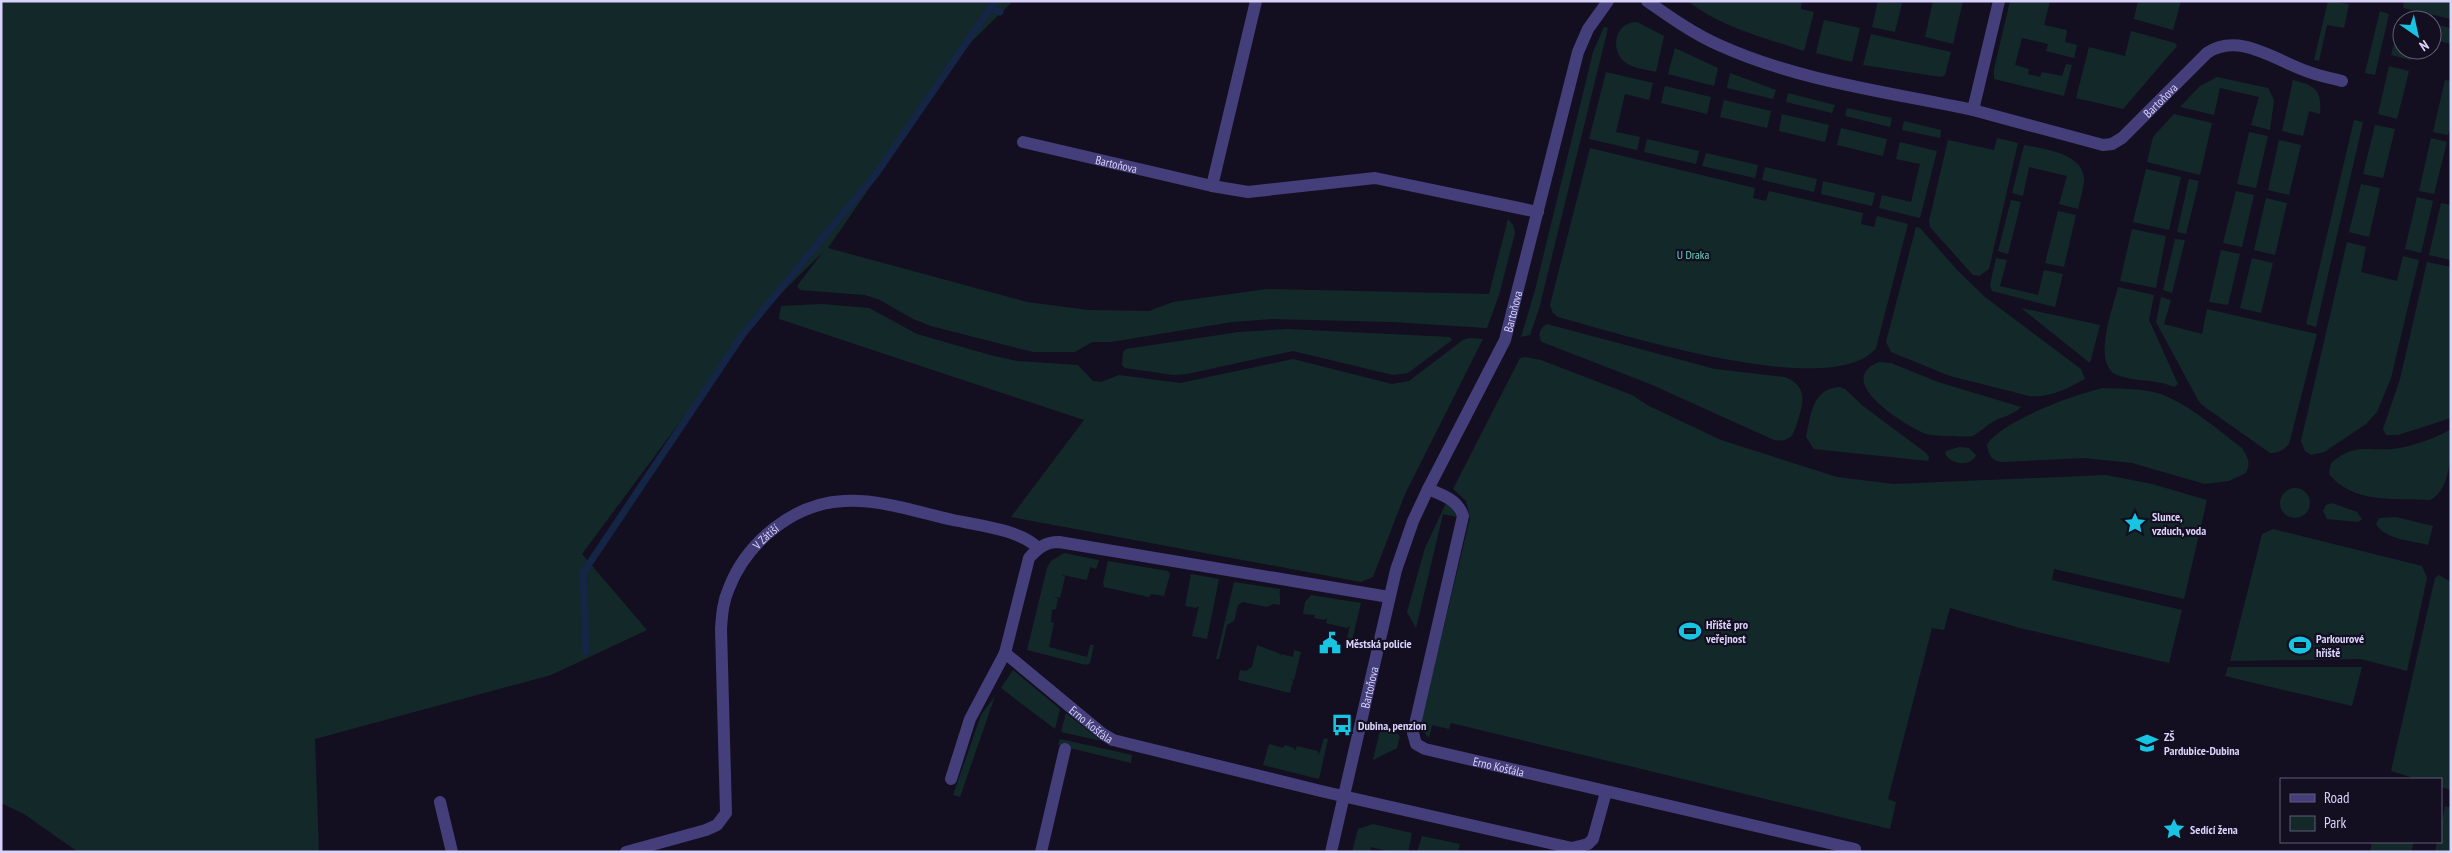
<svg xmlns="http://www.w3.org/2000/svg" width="2452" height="853" font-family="'PT Sans Narrow',sans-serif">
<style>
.green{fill:#132929}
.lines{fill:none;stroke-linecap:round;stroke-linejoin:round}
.stream{stroke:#142545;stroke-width:7}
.minor{stroke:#443f7a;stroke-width:12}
.labels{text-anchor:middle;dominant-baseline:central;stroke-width:4.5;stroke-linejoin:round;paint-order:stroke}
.street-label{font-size:12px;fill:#d9d3fb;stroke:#130f20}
.park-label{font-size:12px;fill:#66d3bc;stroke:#130f20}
.poi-label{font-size:12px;font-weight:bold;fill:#d9d3fb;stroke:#130f20;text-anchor:start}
</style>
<rect width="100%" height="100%" fill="#130f20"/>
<g class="green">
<polygon points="1,1 1013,1 968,45 828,248 1027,302 1088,310 1149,311 1173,302 1267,289 1489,294 1508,219 1513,225 1515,233 1499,295 1487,328 1393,322 1272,319 1232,322 1111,342 1092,342 1075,352 1033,352 931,326 913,319 880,300 865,295 800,290 797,286 800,282 823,252 760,314 582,554 647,630 551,675 315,739 319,852 78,852 24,814 1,803"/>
<path d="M 1688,1 L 1802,1 L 1801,9 L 1814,12 L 1804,51 C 1766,38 1720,27 1688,1 Z"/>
<polygon points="1878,1 1902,3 1895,32 1872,27"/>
<polygon points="1933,1 1963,1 1953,44 1925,37"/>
<polygon points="2010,1 2050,1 2044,25 2067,30 2065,42 2077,45 2074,58 2046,51 2048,44 2022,38 2015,65 2029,69 2028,74 2040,77 2042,72 2062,76 2066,64 2072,65 2064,96 1994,79 1994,69"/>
<polygon points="2138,1 2181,1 2173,30 2134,19"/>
<polygon points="2328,1 2349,4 2344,28 2327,25 2319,61 2314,60"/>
<polygon points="2404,1 2451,1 2451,19 2403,8"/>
<polygon points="2380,11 2389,14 2375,75 2365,73"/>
<polygon points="2401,17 2415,20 2402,20 2402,50 2414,50 2411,60 2391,55"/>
<polygon points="1824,20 1860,28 1852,62 1816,53"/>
<path d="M 1637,22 L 1664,36 L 1656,72 C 1646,69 1633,69 1625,62 C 1610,51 1614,22 1637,22 Z"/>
<polygon points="2432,24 2451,28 2451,44 2432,39"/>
<polygon points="1604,27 1608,28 1539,309 1530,335 1521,337 1535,290 1593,52"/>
<polygon points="2131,31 2175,43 2177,46 2123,109 2076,98 2089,47 2125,56"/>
<polygon points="1871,34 1951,52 1945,75 1941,77 1863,65"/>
<polygon points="1675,48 1718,68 1714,86 1668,74"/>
<polygon points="2389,66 2409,71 2397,119 2378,114"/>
<polygon points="1606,72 1653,83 1649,100 1625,94 1616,132 1640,137 1637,150 1589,139"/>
<polygon points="1730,73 1776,90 1773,99 1727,88"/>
<polygon points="2217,77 2268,88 2274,100 2270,130 2251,125 2259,97 2220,88 2214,115 2180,107 2200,86"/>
<path d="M 2293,80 C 2315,86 2322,89 2320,114 L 2309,111 L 2303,136 L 2282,131 Z"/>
<polygon points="2445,80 2451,81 2451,125 2448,135 2433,132"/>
<polygon points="1665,86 1711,97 1707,114 1661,103"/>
<polygon points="1788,93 1835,105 1832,113 1786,102"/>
<polygon points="1724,100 1771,111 1767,128 1720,117"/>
<polygon points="1847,108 1892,118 1890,127 1845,116"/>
<polygon points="1782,114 1829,125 1825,142 1779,131"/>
<polygon points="2174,114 2212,123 2200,175 2147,162 2153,137"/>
<polygon points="2354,120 2363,122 2316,327 2306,324"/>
<polygon points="1904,121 1941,130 1940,138 1902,130"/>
<polygon points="2375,125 2395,129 2383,178 2363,174"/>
<polygon points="1841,128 1887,139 1883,156 1837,145"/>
<polygon points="2249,132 2268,136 2256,188 2237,184"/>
<polygon points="1997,138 2018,143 1989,269 1979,276 1973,275 1930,227 1929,221 1948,140 1994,150"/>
<polygon points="2431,138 2447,142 2434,194 2419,191"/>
<polygon points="1647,139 1699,151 1696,164 1644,152"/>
<polygon points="2279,140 2301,145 2289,195 2268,190"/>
<polygon points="1900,142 1937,151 1920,218 1879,208 1882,195 1911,202 1920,164 1896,159"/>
<path d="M 2024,145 C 2044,149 2085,153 2084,181 C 2083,190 2080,200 2078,209 L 2059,204 L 2067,176 L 2029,167 L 2023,196 L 2012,193 Z"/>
<path d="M 1590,148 L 1755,188 L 1753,198 L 1766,201 L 1769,191 L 1863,213 L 1861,224 L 1874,227 L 1877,216 L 1908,224 L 1876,348 C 1833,402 1618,333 1558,317 L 1553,313 L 1550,305 Z"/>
<polygon points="1706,153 1758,165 1755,178 1702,166"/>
<polygon points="1765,167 1817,179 1814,192 1762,180"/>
<polygon points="2146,169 2181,177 2169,230 2133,222"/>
<polygon points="2189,179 2199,181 2186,234 2177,232"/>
<polygon points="1823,181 1875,193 1872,206 1821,194"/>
<polygon points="2361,184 2380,188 2369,237 2349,232"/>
<polygon points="2236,191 2254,195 2242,247 2223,243"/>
<polygon points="2417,197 2433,201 2421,253 2405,249"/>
<polygon points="2266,198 2287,203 2275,255 2254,250"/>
<polygon points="2011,200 2021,202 2008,254 1998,251"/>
<polygon points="2441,203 2451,205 2451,260 2429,255"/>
<polygon points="2058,211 2076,215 2064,267 2045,263"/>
<path d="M 1916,227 L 1920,228 L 1958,271 L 1985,297 L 2081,369 L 2085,379 C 2066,389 2050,398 2029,396 L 1950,376 L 1891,352 L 1886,342 Z"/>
<polygon points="2132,229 2166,236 2156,288 2120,281"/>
<polygon points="2175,239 2185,240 2172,293 2163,290"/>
<polygon points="2347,242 2366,247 2361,272 2397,281 2403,256 2419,260 2391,378 2377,412 2366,424 2324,452 2311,455 2305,451 2301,441"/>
<polygon points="2221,250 2240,254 2228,305 2209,302"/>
<polygon points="1996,258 2007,260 2000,286 2038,295 2044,270 2063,274 2055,307 1992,291 1990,285"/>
<polygon points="2252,258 2273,263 2261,313 2240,308"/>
<polygon points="2427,262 2451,267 2451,418 2398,435 2386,435 2383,429 2400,379"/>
<path d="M 2118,287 L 2154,295 L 2149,320 L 2178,384 L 2174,387 C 2156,379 2138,382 2120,376 C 2090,368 2113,308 2118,287 Z"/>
<path d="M 2161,297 L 2171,300 L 2164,324 L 2202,334 L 2207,309 L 2317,334 L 2289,444 C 2283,450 2279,453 2270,453 L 2202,405 L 2198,400 L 2156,322 Z"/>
<polygon points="822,304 869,308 917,334 990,355 1017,361 1078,365 1093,381 1101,382 1119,375 1180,383 1293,359 1392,384 1409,381 1463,340 1469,338 1483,339 1405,494 1373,577 1361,582 1011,517 1084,420 779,319 781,306"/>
<polygon points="2021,308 2100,325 2090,363"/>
<path d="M 1547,324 L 1715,369 L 1785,377 C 1807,386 1804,401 1798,420 C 1796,425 1795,431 1792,435 C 1787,441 1780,441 1774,440 L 1650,384 L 1542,342 C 1537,336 1540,328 1547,324 Z"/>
<polygon points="1288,329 1450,337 1452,340 1408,373 1393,375 1293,351 1187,374 1173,375 1125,368 1122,365 1123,352 1126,349 1239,332"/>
<polygon points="1525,357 1541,360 1632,395 1649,406 1721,440 1837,477 1894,484 2106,475 2152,484 2207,500 2184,599 2054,569 2052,580 2182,610 2169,663 2020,628 1950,608 1944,630 1932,628 1888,799 1896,802 1890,829 1451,723 1449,729 1432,725 1429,738 1421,729 1421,721 1470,518 1466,501 1453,489 1520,358"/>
<path d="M 1879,362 L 1891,363 L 1938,382 L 2021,407 C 2015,414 2002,417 1994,421 C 1987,425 1979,433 1972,436 C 1966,437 1931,436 1926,434 C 1906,426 1832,381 1879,362 Z"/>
<path d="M 1839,387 L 1845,389 L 1863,406 L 1926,453 L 1929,457 L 1928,461 L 1814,449 L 1806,437 C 1811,415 1812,389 1839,387 Z"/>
<path d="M 2103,388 C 2123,389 2150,388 2168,397 C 2195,409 2219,431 2242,448 C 2248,458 2251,462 2246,473 L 2229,481 L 2205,484 L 2132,463 L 2084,458 L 2004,462 C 1992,462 1988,455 1987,444 C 2004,420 2073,395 2103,388 Z"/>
<path d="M 2451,429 C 2451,451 2452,489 2430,500 C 2395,498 2353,504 2329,474 L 2331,463 C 2355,443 2364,451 2392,449 C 2408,448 2437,438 2451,429 Z"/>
<path d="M 1959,447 L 1969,448 L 1976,455 C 1971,467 1952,465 1945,454 L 1946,451 Z"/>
<circle cx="2295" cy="503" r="15"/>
<polygon points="1447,501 1457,517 1443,514 1416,628 1407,612 1425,548"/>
<polygon points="2332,503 2357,512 2362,519 2358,522 2327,519 2323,511 2326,505"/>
<path d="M 2396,517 L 2433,526 L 2428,545 C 2413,541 2384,539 2376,524 L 2379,518 Z"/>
<polygon points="2273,529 2422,566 2427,578 2407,671 2361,659 2230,661 2262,534"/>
<polygon points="1064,553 1099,560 1096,569 1090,567 1087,580 1062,575 1065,577 1060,598 1054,597 1058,599 1056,609 1052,610 1051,622 1054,623 1049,647 1087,657 1090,645 1094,645 1090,663 1086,665 1027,650 1047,568 1051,561"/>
<polygon points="1108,561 1168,571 1170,574 1164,596 1151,594 1149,597 1104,587 1103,583"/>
<polygon points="1191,574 1219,579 1207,639 1192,636 1199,606 1196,608 1185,606"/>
<polygon points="2439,575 2451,582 2451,790 2441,787 2441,779 2417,779 2391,771 2435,578"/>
<path d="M 1234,582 L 1280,589 C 1279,595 1281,600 1280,605 L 1273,604 L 1267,607 L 1243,602 L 1238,605 L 1234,621 L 1227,625 L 1219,659 L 1216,659 Z"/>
<polygon points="1311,595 1361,603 1350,649 1345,647 1350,625 1347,628 1326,623 1327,618 1324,620 1314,618 1315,615 1303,614 1305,602"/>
<polygon points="1257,645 1280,654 1280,657 1281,654 1293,657 1294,650 1301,652 1294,680 1290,679 1293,681 1290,693 1238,680 1240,670 1246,671 1252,667"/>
<polygon points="2228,667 2362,667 2352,706 2225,676"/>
<polygon points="1013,670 1060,709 1055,729 1001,688"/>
<polygon points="995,696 960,797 953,795 981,715"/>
<polygon points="1066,713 1101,741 1061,732"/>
<polygon points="1390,727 1400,736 1397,748 1373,760 1380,730"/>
<polygon points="1324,738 1328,739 1319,779 1263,765 1269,744 1283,748 1285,745 1294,748 1295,751 1297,746 1318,751 1319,755"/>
<polygon points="1060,739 1132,755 1131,763 1058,745"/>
<polygon points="2445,806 2451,808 2451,852 2435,852 2437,842 2441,842 2441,827"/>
<polygon points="1373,824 1412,833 1408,852 1391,852 1371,847 1370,852 1352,852 1358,829"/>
<polygon points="1422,836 1460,844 1458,852 1417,852"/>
<polygon points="2372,842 2414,842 2411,852 2370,852"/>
</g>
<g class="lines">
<g class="stream">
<polyline points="990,8 1000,12"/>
<polyline points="586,652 583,573 743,334 876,174 995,1"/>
</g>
<g class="minor">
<path d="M 1647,1 C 1670,17 1694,34 1719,45 C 1798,81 1888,92 1973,110 L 1999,1"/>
<path id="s1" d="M 1973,110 L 2103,145 L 2112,144 L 2122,138 L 2207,53 C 2239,31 2278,62 2309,72 C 2319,76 2331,78 2342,81"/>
<path id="s2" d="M 1023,142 L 1212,186 L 1256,1"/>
<polyline points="1212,186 1248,192 1375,178 1538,212"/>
<path id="s3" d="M 1428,489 C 1443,495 1458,500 1463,516 L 1413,733 L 1416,744 L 1425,749 L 1855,849 L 1854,852"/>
<path id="s4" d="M 1005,653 L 1103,734 L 1113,740 L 1325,792 L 1572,848 L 1588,844 L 1593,839 L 1606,792"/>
<path d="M 951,779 L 970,719 L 1005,653 L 1029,558 C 1038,548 1045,542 1059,542 L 1389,597"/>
<polyline points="440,802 452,852"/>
<path id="s5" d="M 626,852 L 706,830 L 717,825 L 726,813 L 721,629 C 722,614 723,601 729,588 C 747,542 794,503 844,501 C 881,499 917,512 953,520 C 977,525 1021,530 1038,548"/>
<polyline points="1041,852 1065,749"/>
<path id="s6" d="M 1331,852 L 1396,570 L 1413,521 L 1428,489 L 1505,340 L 1578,52 L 1588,29 L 1608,1"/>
</g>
</g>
<defs>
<g id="sight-bare" transform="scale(1.725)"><path d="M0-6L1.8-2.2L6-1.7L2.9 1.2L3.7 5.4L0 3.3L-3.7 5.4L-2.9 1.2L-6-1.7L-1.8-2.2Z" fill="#17c5e3" stroke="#130f20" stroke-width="2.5" paint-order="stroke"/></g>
<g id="stadium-bare" transform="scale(1.725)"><path d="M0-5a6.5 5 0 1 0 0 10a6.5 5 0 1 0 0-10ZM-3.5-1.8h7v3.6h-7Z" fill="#17c5e3" stroke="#130f20" stroke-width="2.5" paint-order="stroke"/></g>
<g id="civic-bare" transform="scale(1.725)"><path d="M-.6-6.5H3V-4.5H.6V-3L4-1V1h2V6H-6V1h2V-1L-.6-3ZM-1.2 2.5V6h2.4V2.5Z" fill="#17c5e3" stroke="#130f20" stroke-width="2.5" paint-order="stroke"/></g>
<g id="bus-bare" transform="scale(1.725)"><path d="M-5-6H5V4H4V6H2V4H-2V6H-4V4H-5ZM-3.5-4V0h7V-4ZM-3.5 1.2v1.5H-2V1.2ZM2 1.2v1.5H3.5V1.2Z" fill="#17c5e3" stroke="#130f20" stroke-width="2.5" paint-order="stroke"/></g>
<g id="school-bare" transform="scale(1.725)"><path d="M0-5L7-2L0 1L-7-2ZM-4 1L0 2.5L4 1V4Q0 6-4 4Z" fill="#17c5e3" stroke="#130f20" stroke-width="2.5" paint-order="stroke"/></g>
</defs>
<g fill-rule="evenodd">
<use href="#sight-bare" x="2135" y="523"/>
<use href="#stadium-bare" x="1690" y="631"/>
<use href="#civic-bare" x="1330" y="643"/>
<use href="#stadium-bare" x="2300" y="645"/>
<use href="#bus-bare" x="1342" y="725"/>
<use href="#school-bare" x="2147" y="743"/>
<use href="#sight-bare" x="2174" y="829"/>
</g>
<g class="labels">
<g class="street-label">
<text stroke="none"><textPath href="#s1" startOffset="209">Bartoňova</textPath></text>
<text stroke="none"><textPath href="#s2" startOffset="96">Bartoňova</textPath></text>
<text stroke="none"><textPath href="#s6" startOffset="574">Bartoňova</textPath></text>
<text stroke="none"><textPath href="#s5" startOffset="400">V Zátiší</textPath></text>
<text stroke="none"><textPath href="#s6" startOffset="169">Bartoňova</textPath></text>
<text stroke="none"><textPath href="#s4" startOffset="112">Erno Košťála</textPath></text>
<text stroke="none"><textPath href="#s3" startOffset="366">Erno Košťála</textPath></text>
</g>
<g class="park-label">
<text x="1693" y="254">U Draka</text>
</g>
<g class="poi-label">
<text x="2152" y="516">Slunce,<tspan x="2152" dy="14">vzduch, voda</tspan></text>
<text x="1706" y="624">Hřiště pro<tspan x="1706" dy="14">veřejnost</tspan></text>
<text x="2316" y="638">Parkourové<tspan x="2316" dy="14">hřiště</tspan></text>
<text x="1346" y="643">Městská policie</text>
<text x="1358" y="725">Dubina, penzion</text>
<text x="2164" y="736">ZŠ<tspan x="2164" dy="14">Pardubice-Dubina</tspan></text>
<text x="2190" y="829">Sedící žena</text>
</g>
</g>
<rect width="2452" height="853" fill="none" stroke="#d9d3fb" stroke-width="5"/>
<rect x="2280" y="778" width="162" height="65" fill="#130f20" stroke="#625d78"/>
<rect x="2290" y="794" width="25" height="8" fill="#443f7a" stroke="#625d78"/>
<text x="2324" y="803" font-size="15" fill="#d9d3fb">Road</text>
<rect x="2290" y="816" width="25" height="15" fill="#132929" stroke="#625d78"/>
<text x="2324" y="828" font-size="15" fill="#d9d3fb">Park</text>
<g transform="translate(2417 35) rotate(146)"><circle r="24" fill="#130f20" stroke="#625d78"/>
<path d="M0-4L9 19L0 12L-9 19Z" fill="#17c5e3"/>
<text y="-8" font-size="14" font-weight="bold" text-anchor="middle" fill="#d9d3fb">N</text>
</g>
</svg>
